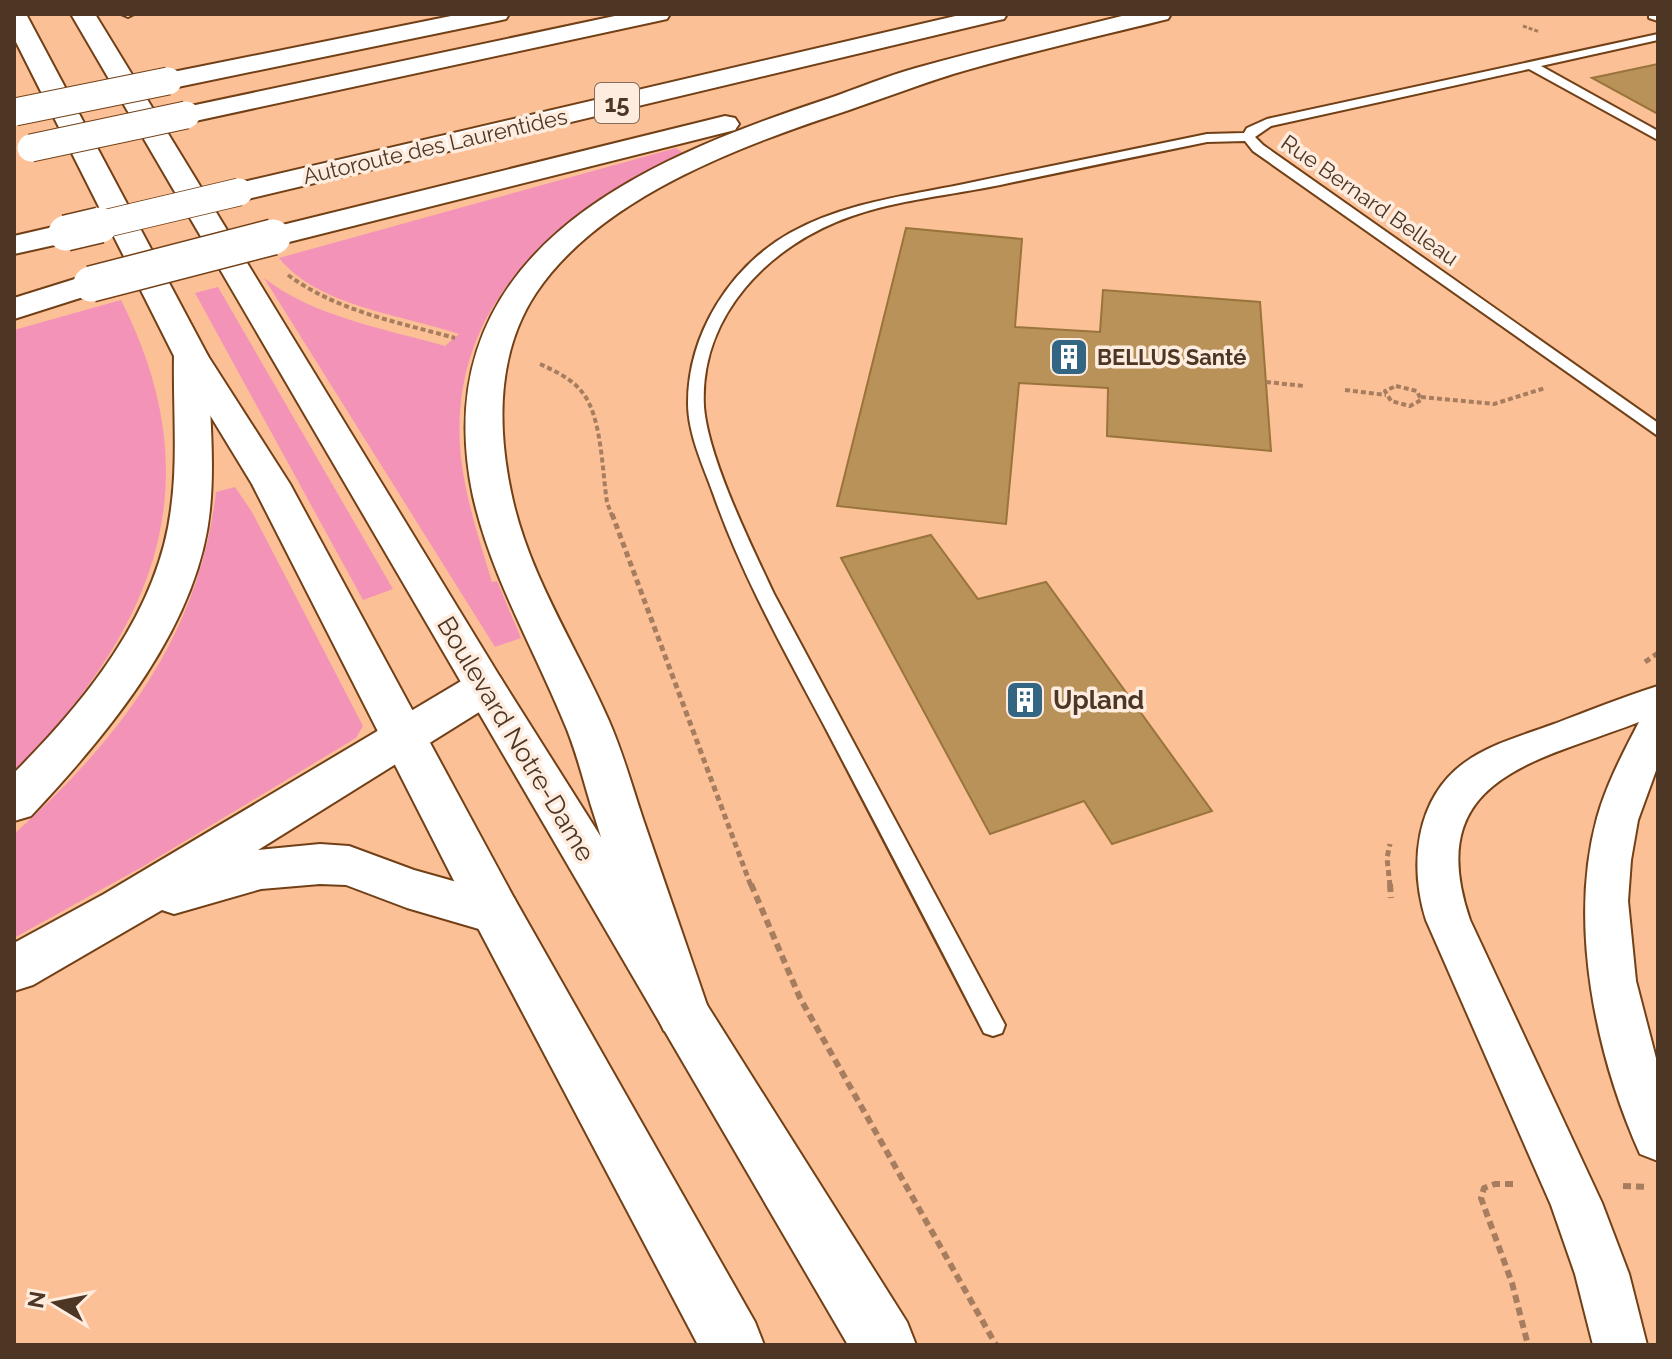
<svg xmlns="http://www.w3.org/2000/svg" width="1672" height="1359" font-family="Raleway,sans-serif">
<style>
.green{fill:#f393b7}
.building{fill:#b99259;stroke:#99743b;stroke-width:2}
.lines{fill:none;stroke-linecap:round;stroke-linejoin:round}
.lane-casing{stroke:#724017;stroke-width:4}
.street-casing{stroke:#724017;stroke-width:4}
.secondary-casing{stroke:#724017;stroke-width:4}
.highway-casing{stroke:#724017;stroke-width:4}
.path-far3{stroke:#a77d5f;stroke-width:3;stroke-dasharray:4 2;stroke-linecap:butt}
.path-far2{stroke:#a77d5f;stroke-width:4;stroke-dasharray:5 3;stroke-linecap:butt}
.path-far1{stroke:#a77d5f;stroke-width:5;stroke-dasharray:6 4;stroke-linecap:butt}
.path{stroke:#a77d5f;stroke-width:6;stroke-dasharray:8 5;stroke-linecap:butt}
.lane{fill:#fff;fill-rule:evenodd}
.street{fill:#fff;fill-rule:evenodd}
.secondary{fill:#fff;fill-rule:evenodd}
.highway{fill:#fff;fill-rule:evenodd}
.highway-bridge-far1-casing{stroke:#724017;stroke-width:29;stroke-linecap:butt}
.highway-bridge-casing{stroke:#724017;stroke-width:38;stroke-linecap:butt}
.highway-bridge-far1{stroke:#fff;stroke-width:27}
.highway-bridge{stroke:#fff;stroke-width:35}
.labels{text-anchor:middle;dominant-baseline:central;stroke-width:7;stroke-linejoin:round;paint-order:stroke}
.far-street-label{font-size:22px;fill:#4e3625;stroke:#feecdf}
.far-poi-label{font-size:22px;font-weight:bold;fill:#4e3625;stroke:#feecdf;text-anchor:start}
.shield{fill:#feecdf;stroke:#836d5d;stroke-width:2}
.shield-label{font-size:24px;font-weight:bold;fill:#4e3625}
.poi-label{font-size:26px;font-weight:bold;fill:#4e3625;stroke:#feecdf;text-anchor:start}
.street-label{font-size:26px;fill:#4e3625;stroke:#feecdf}
</style>
<rect width="100%" height="100%" fill="#fcc097"/>
<g class="green">
<path d="M 676,148 L 686,155 C 558,210 445,305 461,458 C 466,501 480,542 492,582 L 497,581 L 521,638 L 495,647 L 264,278 C 314,317 386,329 445,346 L 459,334 C 403,315 317,306 279,258 Z"/>
<polygon points="218,287 393,589 363,600 195,293"/>
<path d="M 121,300 C 216,489 151,631 14,773 L 14,330 Z"/>
<path d="M 235,487 L 252,512 L 363,726 L 356,738 L 142,867 L 14,938 L 14,834 C 120,739 199,636 216,492 Z"/>
</g>
<g class="building">
<polygon points="1658,64 1658,114 1592,78"/>
<polygon points="906,228 1022,239 1015,327 1100,332 1103,290 1260,302 1271,451 1107,436 1108,388 1019,383 1006,524 837,506"/>
<polygon points="931,535 978,599 1046,582 1212,811 1112,844 1084,801 990,834 841,558"/>
</g>
<g class="lines">
<g class="lane-casing">
<g id="lane">
<polygon points="121,14 134,14 128,17"/>
<polygon points="1649,14 1658,14 1658,21 1649,18"/>
<path d="M 1658,34 L 1658,40 L 1541,66 L 1658,131 L 1658,140 L 1529,69 L 1271,126 L 1255,137 L 1263,145 L 1658,423 L 1658,436 L 1253,151 L 1245,141 L 1207,142 C 1138,156 1069,170 1000,185 C 951,195 898,200 852,216 C 770,244 699,315 704,407 C 708,458 752,547 774,594 L 1005,1025 L 1002,1033 L 993,1036 L 984,1033 C 932,931 879,830 826,729 C 785,652 742,576 713,493 C 703,465 688,434 688,403 C 688,334 730,267 790,233 C 844,203 905,196 964,184 C 1045,167 1126,151 1207,134 L 1244,133 L 1247,128 L 1267,119 Z"/>
</g>
</g>
<g class="street-casing">
<path id="street" d="M 1658,686 L 1658,765 L 1638,820 L 1631,860 L 1628,901 L 1636,981 L 1658,1066 L 1658,1161 L 1640,1154 C 1596,1056 1568,924 1597,818 C 1606,785 1623,753 1639,722 C 1536,762 1421,777 1470,920 L 1602,1203 L 1629,1274 L 1647,1345 L 1593,1345 L 1575,1274 L 1551,1205 L 1426,920 C 1409,866 1415,799 1464,763 C 1490,744 1524,735 1554,724 C 1588,711 1623,697 1658,686 Z"/>
</g>
<g class="secondary-casing">
<g id="secondary">
<polygon points="14,14 26,14 208,356 290,484 514,898 755,1322 764,1345 698,1345 478,928 252,484 174,356 14,38"/>
<polygon points="71,14 95,14 500,677 907,1322 916,1345 848,1345"/>
</g>
</g>
<g class="highway-casing">
<g id="highway">
<polygon points="461,14 509,14 506,19 497,21 168,89 159,87 155,81 159,75 168,73"/>
<polygon points="624,14 670,14 667,19 658,21 186,123 176,121 172,115 176,109 186,107"/>
<polygon points="964,14 1007,14 1004,19 995,21 239,201 229,198 224,192 229,186 239,183"/>
<path d="M 1130,14 L 1171,14 L 1168,19 C 1096,37 1024,53 953,74 C 918,85 884,98 849,110 C 743,145 601,196 536,293 C 497,352 497,425 511,492 C 528,575 576,645 609,721 C 623,753 632,786 643,819 C 665,884 688,949 710,1014 L 702,1031 L 683,1037 L 664,1031 L 656,1014 C 636,948 615,883 595,818 C 584,785 577,751 563,720 C 532,645 491,576 473,496 C 422,254 639,161 827,99 C 856,89 887,76 916,68 C 987,48 1059,32 1130,14 Z"/>
<polygon points="725,116 735,118 739,124 735,130 273,246 262,244 258,237 262,230"/>
<polygon points="66,224 77,226 81,233 77,240 14,254 14,236"/>
<polygon points="91,274 102,277 107,284 102,291 14,319 14,298"/>
<path d="M 191,346 L 203,349 L 208,356 C 209,406 215,459 210,509 C 199,626 108,734 31,816 L 14,821 L 14,773 C 85,702 158,613 171,509 C 178,460 173,406 174,356 L 179,349 Z"/>
<polygon points="484,672 500,677 506,688 500,699 258,850 320,844 349,846 414,870 514,898 521,913 514,928 496,934 407,908 346,885 320,884 261,889 174,914 162,910 33,985 14,991 14,943 104,894 468,677"/>
</g>
</g>
<polyline class="path-far3" points="1523,26 1540,32"/>
<g class="path-far2">
<path d="M 288,275 C 337,311 397,322 455,338"/>
<path d="M 540,364 C 555,371 572,379 582,392 C 602,416 602,471 607,502 L 612,516"/>
<polyline points="1266,382 1304,386"/>
<polygon points="1396,386 1417,391 1421,400 1410,406 1391,401 1385,391"/>
<polyline points="1345,390 1386,395"/>
<polyline points="1421,397 1494,404 1545,388"/>
</g>
<g class="path-far1">
<polyline points="612,514 751,886"/>
<polyline points="1645,662 1658,653"/>
<polyline points="1390,886 1387,858 1390,844"/>
</g>
<g class="path">
<polyline points="751,884 800,998 996,1345"/>
<polyline points="1390,884 1391,898"/>
<polyline points="1513,1184 1495,1184 1484,1188 1481,1198 1512,1283 1528,1345"/>
<polyline points="1623,1186 1649,1187"/>
</g>
<use href="#lane" class="lane"/>
<use href="#street" class="street"/>
<use href="#secondary" class="secondary"/>
<use href="#highway" class="highway"/>
<g class="highway-bridge-far1-casing">
<g id="highway-bridge-far1">
<polyline points="15,112 168,81"/>
<polyline points="31,148 186,115"/>
<polyline points="91,227 239,192"/>
</g>
</g>
<g class="highway-bridge-casing">
<g id="highway-bridge">
<polyline points="66,233 100,225"/>
<polyline points="91,284 273,237"/>
</g>
</g>
<use href="#highway-bridge-far1" class="highway-bridge-far1"/>
<use href="#highway-bridge" class="highway-bridge"/>
</g>
<defs>
<g id="building-square" transform="scale(2)"><rect x="-9" y="-9" width="18" height="18" rx="4" fill="#336683" stroke="#feecdf"/><path d="M-4-6H4V6H1V3H-1V6H-4ZM-2.5-4.3h1.7v1.8h-1.7ZM.8-4.3h1.7v1.8H.8ZM-2.5-1h1.7V.8h-1.7ZM.8-1h1.7V.8H.8Z" fill="#fff"/></g>
</defs>
<g fill-rule="evenodd">
<use href="#building-square" x="1069" y="357"/>
<use href="#building-square" x="1025" y="700"/>
</g>
<g class="labels">
<g class="far-street-label">
<text transform="translate(435 146) rotate(-13)">Autoroute des Laurentides</text>
<text transform="translate(1370 200) rotate(35)">Rue Bernard Belleau</text>
</g>
<g class="far-poi-label">
<text x="1097" y="357">BELLUS Santé</text>
</g>
<rect class="shield" x="595" y="83" width="44" height="40" rx="6"/>
<g class="shield-label">
<text x="617" y="103">15</text>
</g>
<g class="poi-label">
<text x="1053" y="700">Upland</text>
</g>
<g class="street-label">
<text transform="translate(516 739) rotate(59)">Boulevard Notre-Dame</text>
</g>
</g>
<rect width="1672" height="1359" fill="none" stroke="#4e3625" stroke-width="32"/>
<g transform="translate(56 1303) rotate(280)" stroke="#feecdf" stroke-width="6" paint-order="stroke">
<path d="M0-6L14 30L0 20L-14 30Z" fill="#4e3625"/>
<text y="-12" font-size="22" font-weight="bold" text-anchor="middle" fill="#4e3625">N</text>
</g>
</svg>
